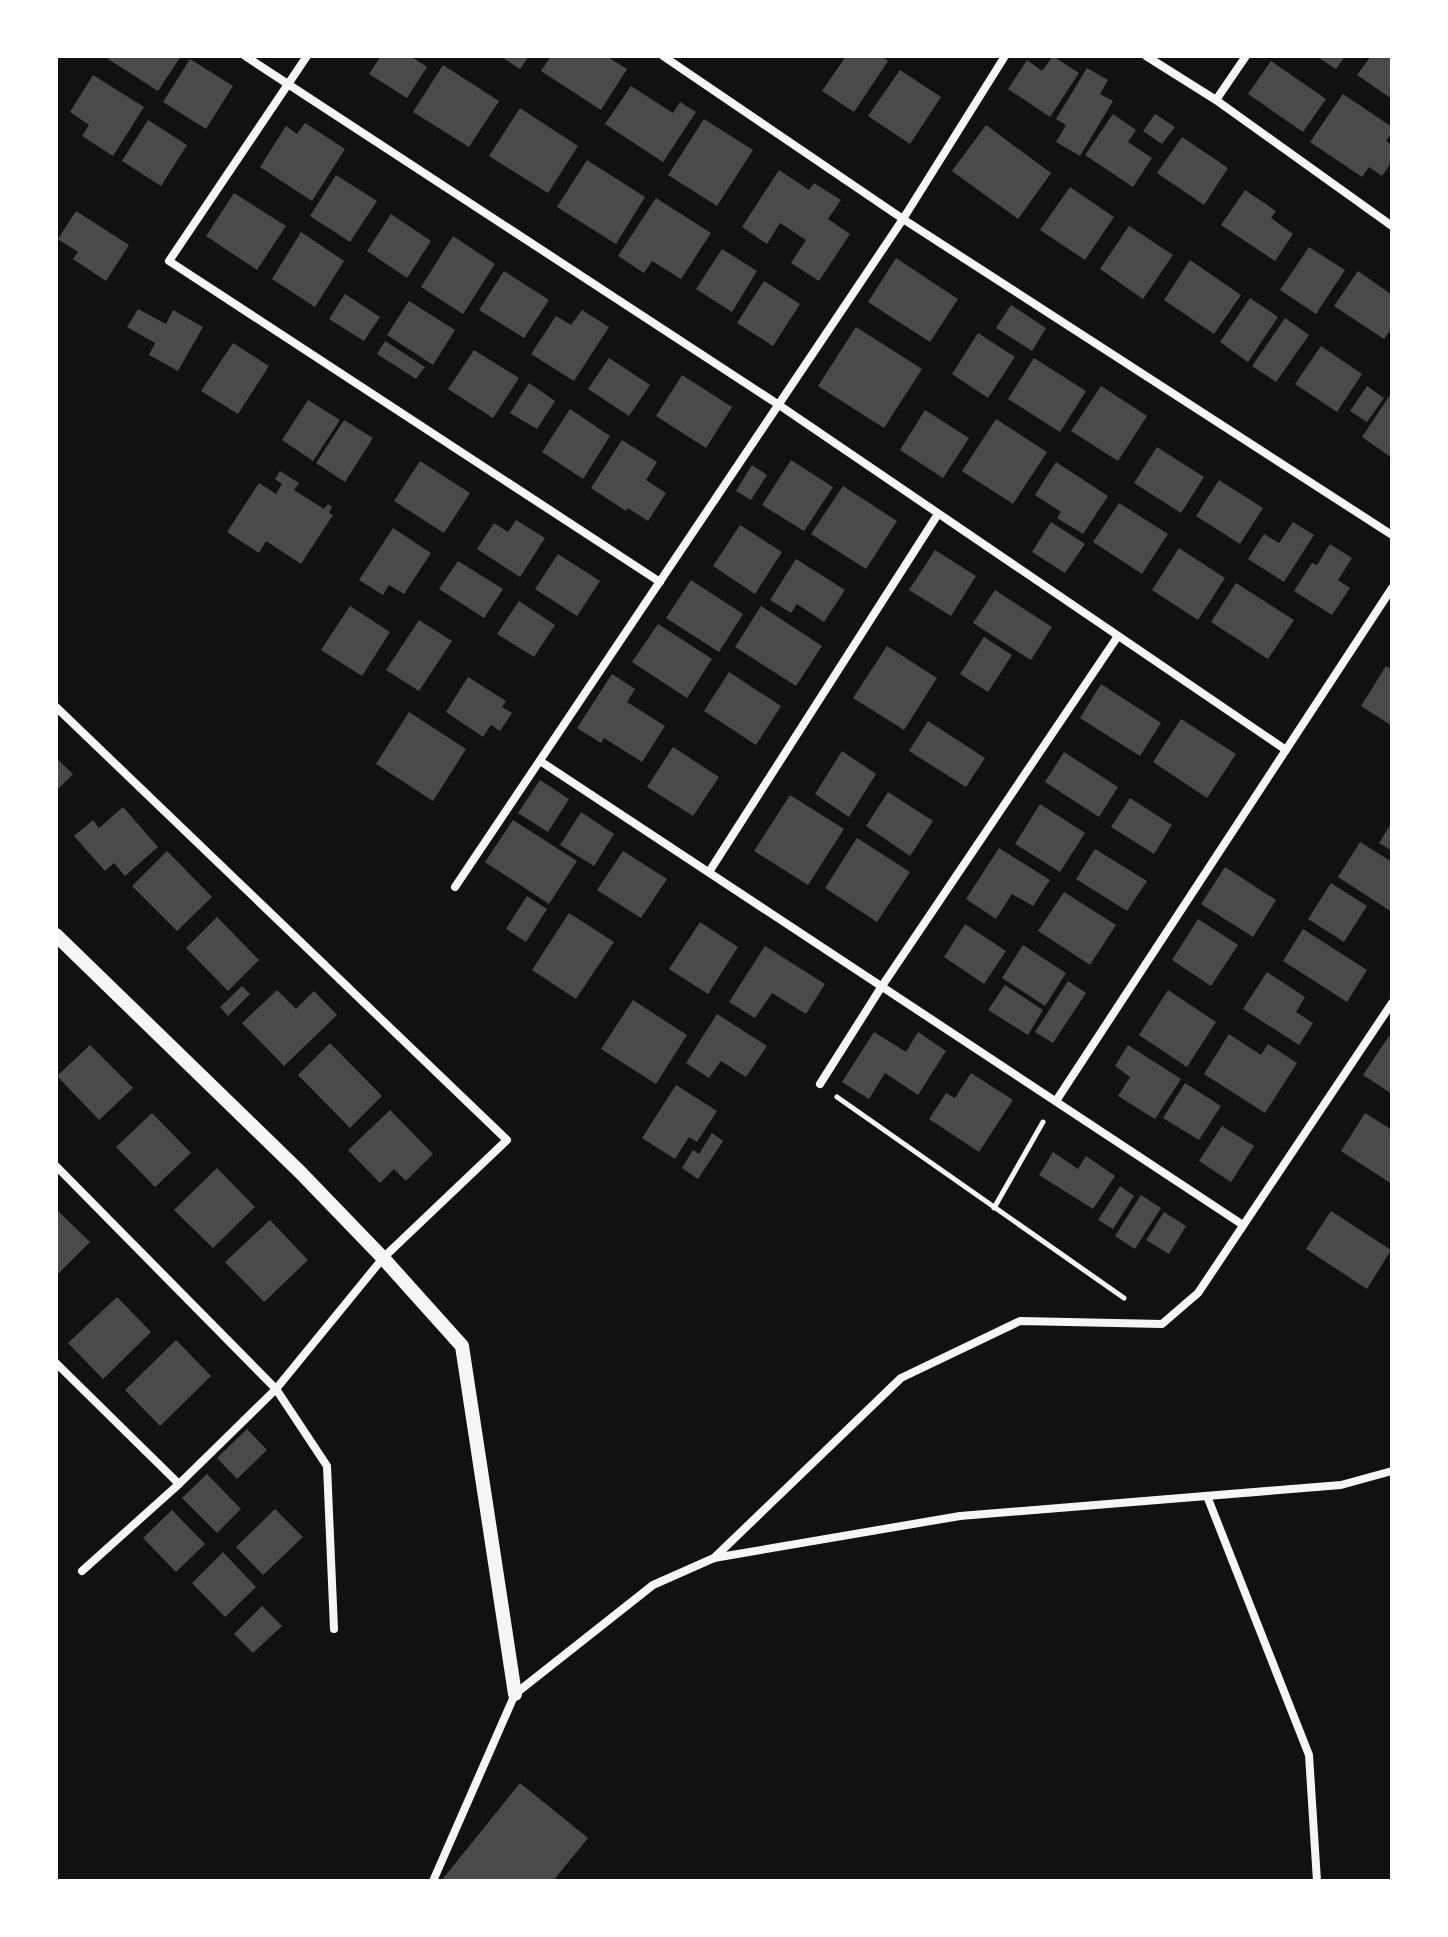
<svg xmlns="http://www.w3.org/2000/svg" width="1448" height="1937" font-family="'DejaVu Sans',sans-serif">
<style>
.building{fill:#4a4a4a}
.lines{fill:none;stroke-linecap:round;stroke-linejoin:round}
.path{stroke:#f5f5f5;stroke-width:5}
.minor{stroke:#f5f5f5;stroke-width:8}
.tertiary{stroke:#f5f5f5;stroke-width:14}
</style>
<rect width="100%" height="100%" fill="#111"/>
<g class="building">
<polygon points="110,56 181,56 158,91 108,59"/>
<polygon points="381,56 410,56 427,67 407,98 369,74"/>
<polygon points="500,56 529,56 520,69"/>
<polygon points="551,56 606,56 627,69 601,110 541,71"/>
<polygon points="846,56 881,56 888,61 854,112 822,91"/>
<polygon points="1053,56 1079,73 1050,117 1008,89 1027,60 1042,71"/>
<polygon points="1316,56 1345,56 1336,69"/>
<polygon points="1371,56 1392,56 1392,99 1357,75"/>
<polygon points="190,59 233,86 206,129 163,102"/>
<polygon points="1271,61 1326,99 1303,132 1248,94"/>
<polygon points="443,65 499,101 469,147 413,112"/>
<polygon points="1087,68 1108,80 1100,94 1113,101 1080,156 1056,142 1066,125 1056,119"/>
<polygon points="900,70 941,97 910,144 868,116"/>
<polygon points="93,75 144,107 113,156 82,136 89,125 70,112"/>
<polygon points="631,86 673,113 680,102 696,112 663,162 605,124"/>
<polygon points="1343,94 1392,127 1392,133 1386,141 1392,145 1392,161 1382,176 1369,167 1362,177 1310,142"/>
<polygon points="520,108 578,146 548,193 489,156"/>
<polygon points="1113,114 1136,130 1128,142 1152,158 1133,187 1085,155"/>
<polygon points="1155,114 1175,127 1162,144 1143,131"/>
<polygon points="704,119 753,150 717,206 668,175"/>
<polygon points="148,120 187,145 161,186 122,161"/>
<polygon points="305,123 345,149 312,201 260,167 286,126 297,134"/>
<polygon points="986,125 1051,173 1018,219 952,171"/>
<polygon points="1182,137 1228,168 1204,205 1157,173"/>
<polygon points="587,160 645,197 616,244 557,207"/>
<polygon points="779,170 809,190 814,183 841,200 828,219 850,234 819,281 791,263 806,240 780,223 767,244 742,227"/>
<polygon points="336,175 377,201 350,242 310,216"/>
<polygon points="1070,187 1114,217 1085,260 1040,230"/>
<polygon points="1245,190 1276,211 1271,218 1293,234 1275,261 1221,225"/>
<polygon points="234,193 286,226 257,270 206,236"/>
<polygon points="656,198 711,233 681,279 652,261 644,273 618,256"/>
<polygon points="76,211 129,245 106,281 73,259 78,252 58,239"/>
<polygon points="391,214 431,241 407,278 367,251"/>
<polygon points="1129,226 1173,255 1143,299 1100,269"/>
<polygon points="301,232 344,261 315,307 272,279"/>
<polygon points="453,236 495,264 463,314 421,287"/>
<polygon points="1309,247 1345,270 1316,314 1280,290"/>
<polygon points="722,249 757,271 732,312 696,289"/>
<polygon points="896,258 958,299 930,342 868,302"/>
<polygon points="1190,260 1241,295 1214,334 1164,300"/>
<polygon points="504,271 549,300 524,338 479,310"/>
<polygon points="1358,271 1392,295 1392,328 1384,339 1334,306"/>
<polygon points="764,281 800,304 773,346 737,323"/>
<polygon points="345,294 380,317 364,341 329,319"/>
<polygon points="1250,298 1278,317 1248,362 1220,342"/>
<polygon points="409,301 455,330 433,365 387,335"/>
<polygon points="1011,305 1046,328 1032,351 996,328"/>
<polygon points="138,309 166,324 173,310 203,327 178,371 149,355 155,343 127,327"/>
<polygon points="582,310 609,327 574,381 531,354 556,316 571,325"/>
<polygon points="1285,318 1309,335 1276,382 1252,366"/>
<polygon points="856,327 922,369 884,428 818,386"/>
<polygon points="978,333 1015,357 988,398 952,374"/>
<polygon points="385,341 425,367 416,379 377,354"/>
<polygon points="233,343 269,366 238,414 201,391"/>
<polygon points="1321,346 1362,374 1337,412 1295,384"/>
<polygon points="474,350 519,378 493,418 448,389"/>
<polygon points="609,358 650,385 629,416 588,389"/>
<polygon points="1034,358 1086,391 1060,432 1008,399"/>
<polygon points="682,375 732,407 706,448 656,416"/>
<polygon points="529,383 555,401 537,429 510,413"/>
<polygon points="1101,386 1147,416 1118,461 1071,431"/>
<polygon points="1367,386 1384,398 1367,422 1350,411"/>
<polygon points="1392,392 1392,458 1362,437"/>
<polygon points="308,400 340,420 313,461 282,440"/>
<polygon points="570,409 610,436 583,479 542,452"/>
<polygon points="925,410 969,438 943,478 900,450"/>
<polygon points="996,419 1047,452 1013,504 962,471"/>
<polygon points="344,420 373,438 345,482 316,463"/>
<polygon points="622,440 657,462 646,480 666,493 648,521 628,508 626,511 591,488"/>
<polygon points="1157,447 1204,477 1181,513 1134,483"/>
<polygon points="791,460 833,487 804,531 762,505"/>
<polygon points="420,461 470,493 444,533 394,501"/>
<polygon points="1056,462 1108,496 1083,534 1057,518 1061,512 1035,495"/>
<polygon points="752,465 767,475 751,500 736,491"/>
<polygon points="280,471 299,483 294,490 324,509 328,504 332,507 329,513 333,515 301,564 266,541 259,553 227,532 259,483 276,494 282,484 275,479"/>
<polygon points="1219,480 1263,508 1240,544 1196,516"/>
<polygon points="843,486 897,521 866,569 811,534"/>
<polygon points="1119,503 1168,534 1142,574 1093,542"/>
<polygon points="516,520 545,538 520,577 477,549 494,523 508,532"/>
<polygon points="1051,522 1085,544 1065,573 1032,552"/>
<polygon points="1293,522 1314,535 1284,582 1248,559 1264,534 1279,543"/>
<polygon points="740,525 782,552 755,594 713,566"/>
<polygon points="393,528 431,553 404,594 389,585 383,595 359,580"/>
<polygon points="1330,544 1352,558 1338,580 1350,588 1332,615 1294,591 1312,563 1317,565"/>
<polygon points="1179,548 1225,578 1198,620 1152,590"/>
<polygon points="935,550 976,576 951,616 909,590"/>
<polygon points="558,554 600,581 577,616 535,589"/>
<polygon points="796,559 845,590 824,622 797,604 791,613 770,600"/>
<polygon points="458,561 503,589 484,618 439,589"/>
<polygon points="691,580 743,614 719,652 666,618"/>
<polygon points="1236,583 1294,620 1268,659 1211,622"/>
<polygon points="995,590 1052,627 1031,660 973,623"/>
<polygon points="519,601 555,625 534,657 497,634"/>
<polygon points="350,606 390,632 362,676 321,650"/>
<polygon points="761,606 822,646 796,686 735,647"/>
<polygon points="419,620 452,641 419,691 386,670"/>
<polygon points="658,624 712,659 687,698 632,662"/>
<polygon points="984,637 1012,655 988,692 960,674"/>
<polygon points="887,646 937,678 904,730 853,698"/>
<polygon points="1386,666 1392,670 1392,726 1361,706"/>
<polygon points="729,672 781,706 756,745 704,711"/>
<polygon points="612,674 635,689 627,702 665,726 642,762 604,738 601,743 577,728"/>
<polygon points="468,677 506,701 502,707 512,713 500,731 491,725 483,737 446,712"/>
<polygon points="1101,684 1161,723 1140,756 1080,718"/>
<polygon points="409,712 466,749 433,801 376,764"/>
<polygon points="1181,719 1236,754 1207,798 1153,762"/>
<polygon points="928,721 985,758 966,787 909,751"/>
<polygon points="673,747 719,777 693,816 647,787"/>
<polygon points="842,751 876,774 849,817 815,794"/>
<polygon points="1064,752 1118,787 1099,817 1045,782"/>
<polygon points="56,758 73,774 56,791"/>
<polygon points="540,780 569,799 548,832 518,813"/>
<polygon points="888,792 933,821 910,856 866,826"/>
<polygon points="790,795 844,829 808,885 754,851"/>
<polygon points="1130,798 1172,825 1154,854 1111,827"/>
<polygon points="1040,804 1085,833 1060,872 1015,844"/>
<polygon points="123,807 158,847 125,876 114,863 105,871 74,836 93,820 99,828"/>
<polygon points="581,812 614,834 594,866 560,845"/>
<polygon points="513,820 577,861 549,904 485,862"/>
<polygon points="1392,822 1392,851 1379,843"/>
<polygon points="857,838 910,872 877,922 825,888"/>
<polygon points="1360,842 1392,862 1392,912 1338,877"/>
<polygon points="999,848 1050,880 1033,906 1012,894 996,919 966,899"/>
<polygon points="1095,849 1147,881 1127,911 1076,879"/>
<polygon points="167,851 212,897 177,931 132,886"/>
<polygon points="623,851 667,879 641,918 597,890"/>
<polygon points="1225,867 1276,900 1253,937 1201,904"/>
<polygon points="1331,883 1367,906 1344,942 1308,919"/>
<polygon points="1064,892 1116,925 1090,965 1038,931"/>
<polygon points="527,896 547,909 526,942 506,929"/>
<polygon points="569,913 614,942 576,999 532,970"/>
<polygon points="217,917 259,960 228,991 186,948"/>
<polygon points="1198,919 1238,945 1211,986 1172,960"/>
<polygon points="700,922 738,947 708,994 669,969"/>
<polygon points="965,924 1006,951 984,984 944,957"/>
<polygon points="1303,929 1367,970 1347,1002 1283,961"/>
<polygon points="1023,945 1066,973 1045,1006 1002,978"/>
<polygon points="765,946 825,984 806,1014 772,993 755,1018 729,1002"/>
<polygon points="1267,972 1305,997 1296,1012 1313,1023 1299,1045 1243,1009"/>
<polygon points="1068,981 1086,993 1053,1043 1035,1032"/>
<polygon points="1005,985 1043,1010 1028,1035 988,1010"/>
<polygon points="242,986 250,994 228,1016 220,1007"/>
<polygon points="277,990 296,1009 314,991 337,1015 284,1066 242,1023"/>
<polygon points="1168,990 1216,1022 1187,1067 1139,1035"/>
<polygon points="633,1000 687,1035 656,1084 601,1049"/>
<polygon points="717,1014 767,1046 746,1077 721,1061 709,1078 686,1063"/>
<polygon points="874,1032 906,1052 918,1032 946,1051 918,1095 885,1073 869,1099 842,1082"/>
<polygon points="1229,1034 1261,1055 1268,1044 1297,1063 1265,1113 1204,1074"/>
<polygon points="1389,1036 1392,1038 1392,1094 1363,1075"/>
<polygon points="330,1043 382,1096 350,1128 298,1075"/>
<polygon points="90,1045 133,1088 99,1120 57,1076"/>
<polygon points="1128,1045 1181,1079 1155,1119 1118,1096 1130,1077 1115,1066"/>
<polygon points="971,1073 1013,1100 979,1152 929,1119 946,1093 955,1098"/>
<polygon points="1185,1083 1221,1106 1199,1140 1163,1118"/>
<polygon points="676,1085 717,1111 697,1142 689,1137 675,1159 642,1138"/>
<polygon points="390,1110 433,1154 406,1181 394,1169 380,1183 348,1150"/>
<polygon points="152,1113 191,1153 155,1187 116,1147"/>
<polygon points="1365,1113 1392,1130 1392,1184 1341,1151"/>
<polygon points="1222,1126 1254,1146 1231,1182 1199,1161"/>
<polygon points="712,1133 723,1141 698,1179 682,1168 693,1150 699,1154"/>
<polygon points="1053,1152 1078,1169 1086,1156 1115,1176 1093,1209 1039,1175"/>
<polygon points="217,1168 255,1207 213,1248 174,1210"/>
<polygon points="1120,1186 1134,1196 1113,1229 1098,1220"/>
<polygon points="1141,1195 1161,1208 1135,1249 1115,1236"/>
<polygon points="56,1209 90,1242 56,1276"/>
<polygon points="1331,1211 1391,1250 1367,1289 1306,1249"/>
<polygon points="1164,1212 1186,1226 1169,1254 1146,1240"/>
<polygon points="270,1220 308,1260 264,1302 225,1262"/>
<polygon points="117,1297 151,1332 103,1379 68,1343"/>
<polygon points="176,1340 211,1376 160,1426 125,1390"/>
<polygon points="247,1429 267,1450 237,1479 217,1458"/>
<polygon points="207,1474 241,1509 217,1533 182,1498"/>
<polygon points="275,1509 303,1537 263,1575 236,1547"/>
<polygon points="172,1510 205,1544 176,1572 143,1538"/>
<polygon points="223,1552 256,1587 225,1617 192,1583"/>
<polygon points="262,1606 282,1626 253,1653 234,1634"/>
<polygon points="520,1783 588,1838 553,1881 441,1881"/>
</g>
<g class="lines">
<g class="path">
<polyline points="837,1097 1124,1298"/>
<polyline points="994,1208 1043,1122"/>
</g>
<g class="minor">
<polyline points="245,56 779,405 1286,750"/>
<polyline points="307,56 169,261 660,582"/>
<polyline points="663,56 903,219 1392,535"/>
<polyline points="1146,56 1216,100 1392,226"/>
<polyline points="1216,100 1246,56"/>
<polyline points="56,707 507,1140 383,1258 276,1389 179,1484 82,1571"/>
<polyline points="540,761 1243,1225"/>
<polyline points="709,872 938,514"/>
<polyline points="455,887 903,219 1005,56"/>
<polyline points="820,1084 882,986 1118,636"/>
<polyline points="1056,1101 1392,588"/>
<polyline points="56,1166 276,1389 327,1466 334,1629"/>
<polyline points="56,1363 179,1484"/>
<polyline points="1207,1496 1309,1755 1317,1881"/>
<polyline points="714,1558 901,1378 1020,1321 1162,1324 1198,1293 1392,1003"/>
<polyline points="433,1881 515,1694 653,1585 714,1558 960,1516 1341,1485 1392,1471"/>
</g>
<polyline class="tertiary" points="56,935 300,1172 383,1258 462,1346 515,1694"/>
</g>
<rect width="1448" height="1937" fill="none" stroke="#ffffff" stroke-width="116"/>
</svg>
